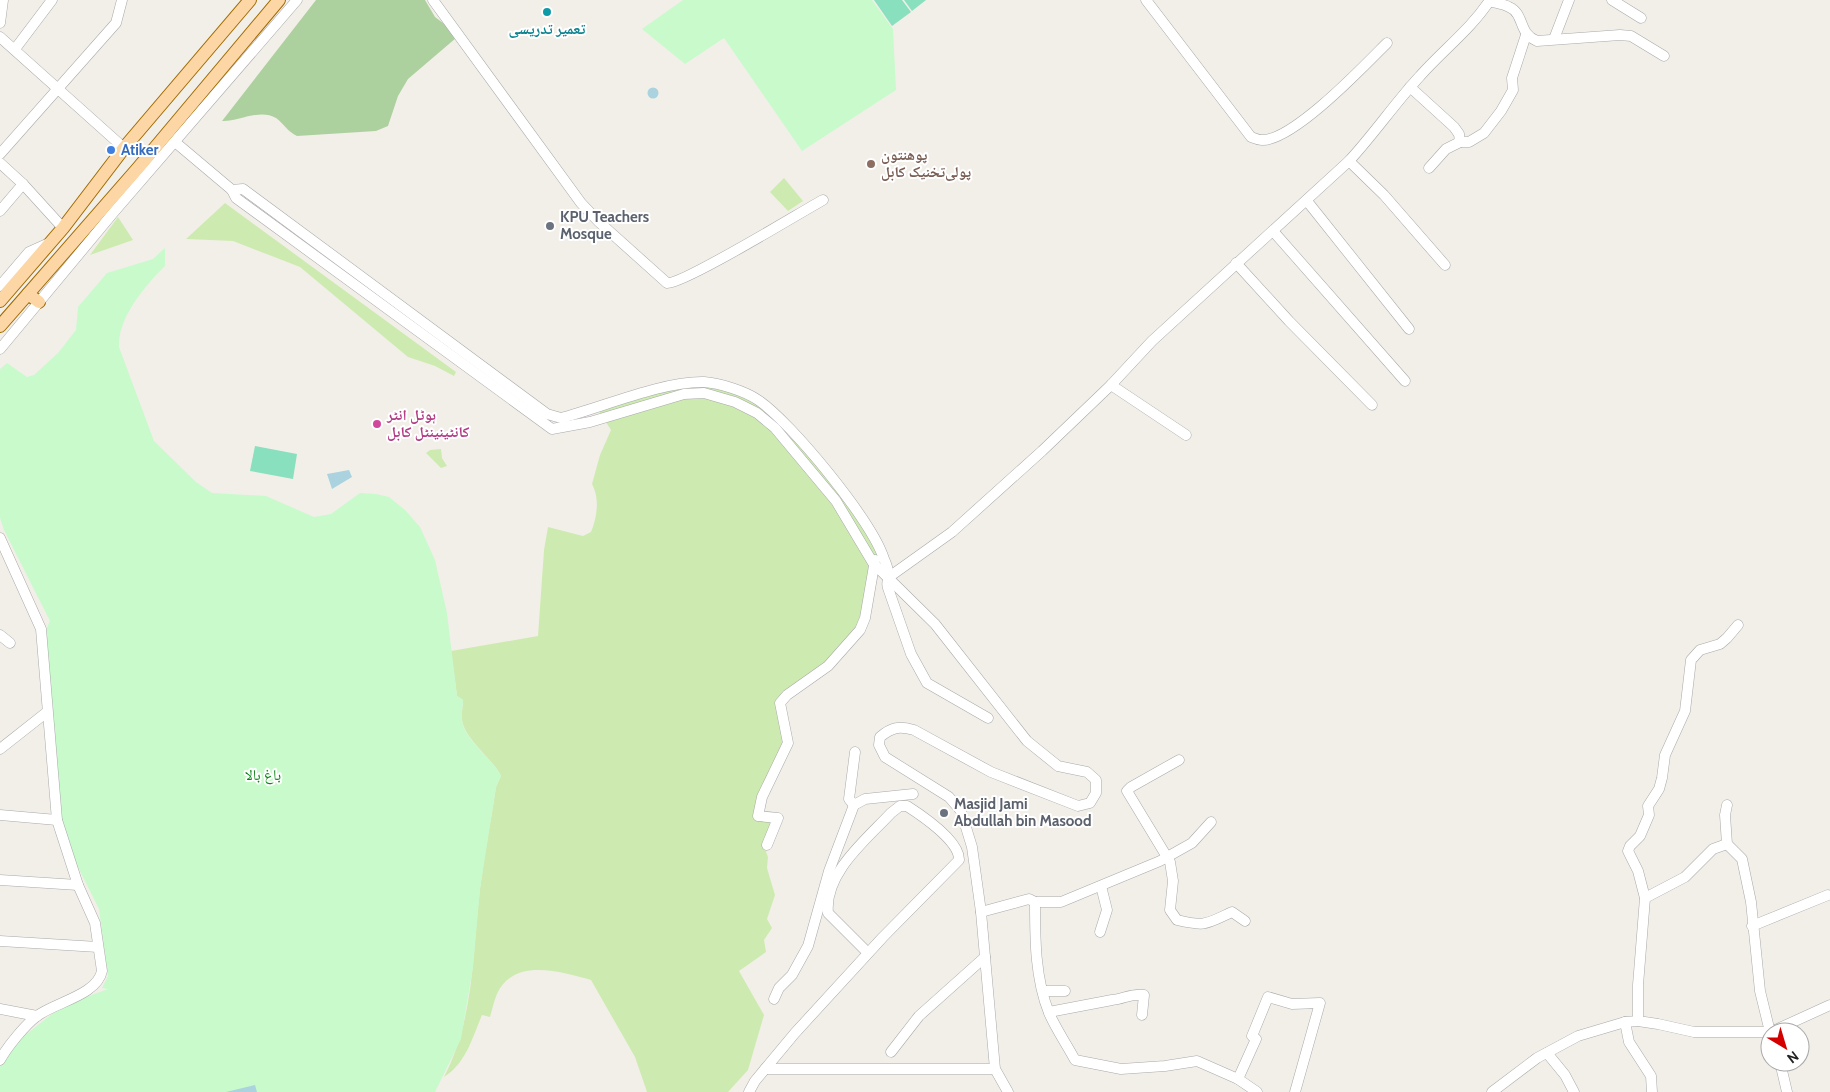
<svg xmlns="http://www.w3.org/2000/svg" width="1830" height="1092" font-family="Cabin,'Noto Naskh Arabic',sans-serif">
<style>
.grass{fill:#cdebb0}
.forest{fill:#add19e}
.park{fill:#c8facc}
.pitch{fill:#88e0be}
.water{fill:#aad3df}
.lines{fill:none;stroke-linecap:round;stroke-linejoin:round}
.minor-casing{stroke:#a9a9a9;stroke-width:11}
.major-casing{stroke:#a06b00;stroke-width:14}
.minor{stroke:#fff;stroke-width:10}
.major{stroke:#fcd6a4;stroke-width:12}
.culture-dot{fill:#0f9aa8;stroke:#fff;stroke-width:2}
.shop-dot{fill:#3f7fe0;stroke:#fff;stroke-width:2}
.education-dot{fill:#8d6e63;stroke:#fff;stroke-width:2}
.worship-dot{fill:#6b7280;stroke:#fff;stroke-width:2}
.hotel-dot{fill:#d1479c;stroke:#fff;stroke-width:2}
.labels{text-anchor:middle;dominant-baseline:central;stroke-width:4;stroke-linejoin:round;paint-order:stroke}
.culture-label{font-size:15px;font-weight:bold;fill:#0d838f;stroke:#fff}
.shop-label{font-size:15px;font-weight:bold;fill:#366cbe;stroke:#fff;text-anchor:start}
.education-label{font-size:15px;font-weight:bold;fill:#785e54;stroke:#fff;text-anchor:start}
.worship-label{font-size:15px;font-weight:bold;fill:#5b616d;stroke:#fff;text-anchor:start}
.hotel-label{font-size:15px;font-weight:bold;fill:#b23c85;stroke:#fff;text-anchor:start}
.park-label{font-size:15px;fill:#0c8416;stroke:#fff}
</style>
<rect width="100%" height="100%" fill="#f2efe9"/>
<g class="grass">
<polygon points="784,178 803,201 788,211 770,192"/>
<polygon points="225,203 456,372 454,376 435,366 408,357 300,267 233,241 186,239"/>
<polygon points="118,217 133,240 90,255"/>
<path d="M 706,382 L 756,399 L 844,493 L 881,551 L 865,618 L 851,643 L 782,699 L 788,743 L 759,816 L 778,818 L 766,852 L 768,857 L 767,868 L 775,895 L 767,919 L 772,928 L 764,940 L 766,952 L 739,971 L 764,1015 L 748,1070 L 728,1092 L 647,1092 L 635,1057 L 591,980 C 561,972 514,957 497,994 C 494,1001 492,1010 490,1017 L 482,1015 C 472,1039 466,1063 444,1077 C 475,1017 472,954 480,889 C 484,855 491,821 496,787 L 501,776 C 493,759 465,740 462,720 C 461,714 463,707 463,700 L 457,696 L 451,651 L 538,636 L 544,550 L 548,527 L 583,536 L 591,532 C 597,517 600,499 592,484 L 600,455 L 611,430 L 597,408 Z"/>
<polygon points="441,449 442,458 447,466 441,468 426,453 430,450"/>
</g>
<path class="forest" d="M 316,0 L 425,0 L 435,17 L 455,32 L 456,38 L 408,79 L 398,96 L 388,126 L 376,131 L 297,136 C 288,132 284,124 276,118 C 260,108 238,122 222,121 Z"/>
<g class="park">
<polygon points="683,0 872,0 893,29 896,90 802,151 724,38 685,64 642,29"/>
<path d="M 165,248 L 165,266 C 145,286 118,317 119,347 L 154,441 L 196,482 L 212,493 L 266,496 L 314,517 L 331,514 L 360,493 L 376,494 L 389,497 L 405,510 L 420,527 L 435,560 L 447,613 L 457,696 L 463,700 C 463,706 461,714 462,720 C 464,740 493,759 501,776 L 496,787 L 480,889 L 473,967 L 461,1039 L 435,1092 L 0,1092 L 0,1067 L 4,1052 L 62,1006 L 108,989 L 102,988 L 108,976 L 99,909 L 70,851 L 61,825 L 45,632 L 50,621 L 4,530 L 0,518 L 0,369 L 7,363 L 27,377 L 34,375 L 58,353 L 76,330 L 78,307 L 107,273 L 153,259 Z"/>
</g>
<g class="pitch">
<polygon points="874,0 902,0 911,12 892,26"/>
<polygon points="904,0 926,0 912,11"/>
<polygon points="255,446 297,454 293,479 250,471"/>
</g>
<g class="water">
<circle cx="653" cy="93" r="5.5"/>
<polygon points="349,470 352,477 332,489 327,474"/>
<polygon points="255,1085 257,1092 226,1092"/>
</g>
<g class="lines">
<g class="minor-casing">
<g id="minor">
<path d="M 433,0 L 581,203 L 599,222 L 667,283 C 682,285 801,212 823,200"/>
<path d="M 1146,0 L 1251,137 C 1254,138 1258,140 1262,140 C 1293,141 1364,66 1387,43"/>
<polyline points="1612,0 1641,18"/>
<path d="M 1489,1 C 1495,3 1504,4 1509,7 C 1525,14 1518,34 1537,41 L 1620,35 L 1631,36 L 1664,56"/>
<polyline points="0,23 3,0"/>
<polyline points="0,37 124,148"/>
<polyline points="1554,39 1569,0"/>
<polyline points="15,49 52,0"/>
<polyline points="1410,87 1454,127 1459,134 1460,142"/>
<path d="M 175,142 L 232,190 L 236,198 L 552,429 L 590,422 L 684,394 L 704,393 L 735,402 L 757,413 L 775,428 L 836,501 L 873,563 L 935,624 L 1027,741 L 1058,766 L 1087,772 L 1096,780 L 1096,793 L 1090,803 L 1078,806 L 991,772 L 914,730 C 899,726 892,727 880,737 L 879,745 L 885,757 L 949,797 L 961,811 L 972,847 L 981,912 L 995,1069 L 1008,1092"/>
<polyline points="0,154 116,23 122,0"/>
<polyline points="1349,161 1384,195 1445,265"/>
<polyline points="0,163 23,184 63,228"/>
<polyline points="1429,168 1446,149 1460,142 1469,142 1484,133 1501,111 1513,90 1512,78 1526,35"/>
<path d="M 232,190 L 243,189 L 547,414 L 561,418 C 603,407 663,381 704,382 C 719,383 745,391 758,400 C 791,422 872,521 884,559 C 886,563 889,572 889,577 C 888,582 886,583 888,588 L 911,654 L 927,683 L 988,718"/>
<polyline points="1307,201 1409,329"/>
<polyline points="0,211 23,184"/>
<polyline points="1273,231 1405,381"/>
<polyline points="1236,263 1289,321 1372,405"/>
<polyline points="0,286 29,252 49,243"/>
<polyline points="0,349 113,213 297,0"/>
<polyline points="1111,385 1186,435"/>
<path d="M 0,538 L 41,629 L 57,820 L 78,885 L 95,923 L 102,971 C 97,995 56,1002 37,1016 C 25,1025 7,1047 0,1060"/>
<path d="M 889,577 L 952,532 L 1042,451 L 1111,385 L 1152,341 L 1349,161 C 1374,134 1395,103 1420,76 C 1443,50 1471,29 1490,0"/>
<polyline points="0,635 10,643"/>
<polyline points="0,749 47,712"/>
<path d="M 1179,760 L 1131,787 L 1127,791 L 1170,862 L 1173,881 L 1170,910 L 1177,920 C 1206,927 1206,924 1232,912 L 1245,921"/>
<polyline points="854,805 849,799 855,752"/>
<polyline points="0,815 57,820"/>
<polyline points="767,845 778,818 758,816 762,797 788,743 780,703 787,695 828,666 860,630 865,618 875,560"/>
<polyline points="0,880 78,885"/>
<polyline points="1645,898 1685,877 1713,849 1727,844"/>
<polyline points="1035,902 1061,902 1160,861 1192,843 1211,822"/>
<path d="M 981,912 L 1029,899 L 1035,902 C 1035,939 1035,978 1049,1013 C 1056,1029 1067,1045 1075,1060 L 1121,1069 L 1165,1066 L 1197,1061 L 1238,1079 L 1257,1092"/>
<polyline points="1752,926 1828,895"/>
<polyline points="1100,932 1107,910 1101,886"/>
<polyline points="0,941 98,947"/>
<polyline points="1043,991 1065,991"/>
<polyline points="774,999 779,988 792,975 808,946 829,871 854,805 865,799 913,794"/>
<polyline points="0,1009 37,1016"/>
<path d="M 1049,1012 L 1112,1000 C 1124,999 1131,993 1144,995 L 1142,1015"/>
<polyline points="1638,1021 1638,985 1645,898 1638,871 1628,851 1630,846 1640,836 1649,815 1648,806 1659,789 1662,778 1665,755 1685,711 1691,660 1700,650 1720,644 1727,638 1738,625"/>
<polyline points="1625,1022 1629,1042 1651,1076 1652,1092"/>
<polyline points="1771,1032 1830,1005"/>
<polyline points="891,1052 919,1016 985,957"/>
<polyline points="1547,1053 1565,1075 1574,1092"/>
<polyline points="1780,1062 1787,1092"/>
<polyline points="765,1069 995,1069"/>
<polyline points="1238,1079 1256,1039 1252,1036 1268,997 1292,1004 1320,1003 1295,1092"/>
<path d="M 749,1092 L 755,1081 L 795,1033 L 883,937 L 959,860 C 960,841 921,815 907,806 L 900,806 L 891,813 C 866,840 824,873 828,913 L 868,953"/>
<polyline points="1492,1092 1537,1058 1578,1036 1625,1022 1638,1021 1658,1024 1694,1032 1770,1032 1760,991 1751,902 1742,859 1727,844 1725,815 1727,805"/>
</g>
</g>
<g class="major-casing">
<g id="major">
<polyline points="28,294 39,302"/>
<polyline points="0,301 63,228 124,148 250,0"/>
<polyline points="0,326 138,168 279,0"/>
</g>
</g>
<use href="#minor" class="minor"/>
<use href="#major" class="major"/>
</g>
<circle class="culture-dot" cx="547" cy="12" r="5"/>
<circle class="shop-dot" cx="111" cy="150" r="5"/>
<circle class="education-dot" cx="871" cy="164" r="5"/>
<g class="worship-dot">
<circle cx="550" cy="226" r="5"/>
<circle cx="944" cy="813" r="5"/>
</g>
<circle class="hotel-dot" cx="377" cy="424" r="5"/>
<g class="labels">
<g class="culture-label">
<text x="547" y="29">تعمیر تدریسی</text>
</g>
<g class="shop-label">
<text x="121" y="150">Atiker</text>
</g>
<g class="education-label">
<text x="881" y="155">پوهنتون<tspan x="881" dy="17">پولی‌تخنیک کابل</tspan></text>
</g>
<g class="worship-label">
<text x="560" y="217">KPU Teachers<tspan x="560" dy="17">Mosque</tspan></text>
<text x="954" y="804">Masjid Jami<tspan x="954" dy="17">Abdullah bin Masood</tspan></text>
</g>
<g class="hotel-label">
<text x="387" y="415">ہوٹل انٹر<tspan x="387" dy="17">کانٹینینٹل کابل</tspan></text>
</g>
<g class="park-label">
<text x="263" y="775">باغ بالا</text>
</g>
</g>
<g transform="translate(1785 1047) rotate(142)"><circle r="24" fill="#ffffff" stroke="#a7a7a7"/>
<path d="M0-4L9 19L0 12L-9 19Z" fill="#d40000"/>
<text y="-8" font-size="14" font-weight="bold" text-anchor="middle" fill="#222222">N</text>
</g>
</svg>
